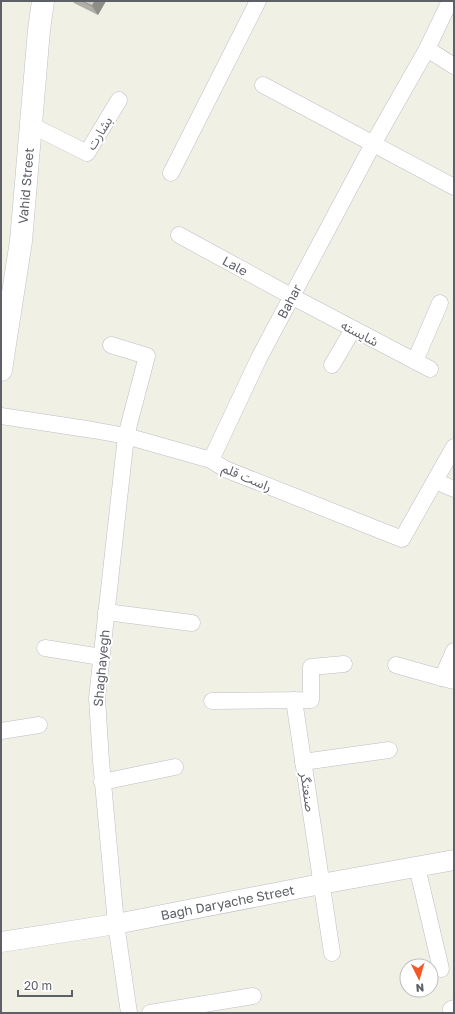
<svg xmlns="http://www.w3.org/2000/svg" width="455" height="1014" font-family="'Golos Text','Noto Sans Arabic',sans-serif">
<style>
.lines{fill:none;stroke-linecap:round;stroke-linejoin:round}
.minor-casing{stroke:#bdbec5;stroke-width:17}
.tertiary-casing{stroke:#bdbec5;stroke-width:21}
.secondary-casing{stroke:#bec0c7;stroke-width:23}
.minor{stroke:#fff;stroke-width:16}
.tertiary{stroke:#fff;stroke-width:20}
.secondary{stroke:#fff;stroke-width:22}
.wall{fill:#afaea7}
.shaded-wall{fill:#8e8d88}
.building{fill:#cbcac2;stroke:#8e8d88}
.labels{text-anchor:middle;dominant-baseline:central;stroke-width:4;stroke-linejoin:round;paint-order:stroke}
.street-label{font-size:13px;fill:#5d6067;stroke:#fff}
</style>
<rect width="100%" height="100%" fill="#f0f0e5"/>
<g class="lines">
<g class="minor-casing">
<g id="minor">
<polyline points="427,49 454,66"/>
<polyline points="263,85 454,187"/>
<polyline points="31,125 87,153 119,100"/>
<polyline points="171,173 258,1"/>
<path id="s1" d="M 179,235 L 291,296 L 430,369"/>
<polyline points="111,345 147,356 126,436 97,698 101,761 116,924 129,1013"/>
<polyline points="415,361 440,303"/>
<polyline points="332,365 353,329"/>
<polyline points="1,416 93,430 126,436 211,460 225,469 402,539 454,447"/>
<path id="s2" d="M 211,460 L 259,358 L 373,144 L 427,49 L 450,1"/>
<polyline points="435,481 454,489"/>
<polyline points="106,612 192,623"/>
<polyline points="45,648 101,657"/>
<polyline points="454,651 442,678 454,681"/>
<polyline points="396,665 442,678"/>
<polyline points="294,700 332,953"/>
<polyline points="212,701 311,700 311,667 344,664"/>
<polyline points="1,731 39,725"/>
<polyline points="303,762 389,750"/>
<polyline points="102,782 175,767"/>
<polyline points="417,867 441,969"/>
<polyline points="451,1009 454,1008"/>
<polyline points="150,1013 253,996"/>
</g>
</g>
<g class="tertiary-casing">
<g id="tertiary">
<path id="s3" d="M 1,942 L 116,924 L 321,884 L 454,860"/>
</g>
</g>
<g class="secondary-casing">
<g id="secondary">
<path id="s4" d="M 1,370 L 21,241 L 39,30 L 43,1"/>
</g>
</g>
<use href="#minor" class="minor"/>
<use href="#tertiary" class="tertiary"/>
<use href="#secondary" class="secondary"/>
</g>
<polygon class="wall" points="73,1 106,1 98,15 74,3"/>
<polygon class="shaded-wall" points="95,1 106,1 98,15 92,6"/>
<polygon class="building" points="82,1 95,1 92,6"/>
<g class="labels">
<g class="street-label">
<text transform="translate(99 133) rotate(-58)">بشارت</text>
<text stroke="none"><textPath href="#s4" startOffset="186">Vahid Street</textPath></text>
<text stroke="none"><textPath href="#s1" startOffset="64">Lale</textPath></text>
<text stroke="none"><textPath href="#s2" startOffset="177">Bahar</textPath></text>
<text transform="translate(360 333) rotate(28)">شایسته</text>
<text transform="translate(247 477) rotate(23)">راست قلم</text>
<text transform="translate(101 668) rotate(-85)">Shaghayegh</text>
<text transform="translate(308 792) rotate(82)">صنعتگر</text>
<text stroke="none"><textPath href="#s3" startOffset="230">Bagh Daryache Street</textPath></text>
</g>
</g>
<rect width="455" height="1014" fill="none" stroke="#5d6067" stroke-width="4"/>
<g transform="translate(419 978) rotate(175)"><circle r="19" fill="#ffffff" stroke="#bebfc2"/>
<path d="M0-3L7 15L0 10L-7 15Z" fill="#f55826"/>
<text y="-6" font-size="11" font-weight="bold" text-anchor="middle" fill="#5d6067">N</text>
</g>
<path d="M18 990v6h54v-6" fill="none" stroke="#5d6067" stroke-width="2"/>
<text x="24" y="990" font-size="12" fill="#5d6067" stroke="#ffffff" stroke-width="3" paint-order="stroke">20 m</text>
</svg>
